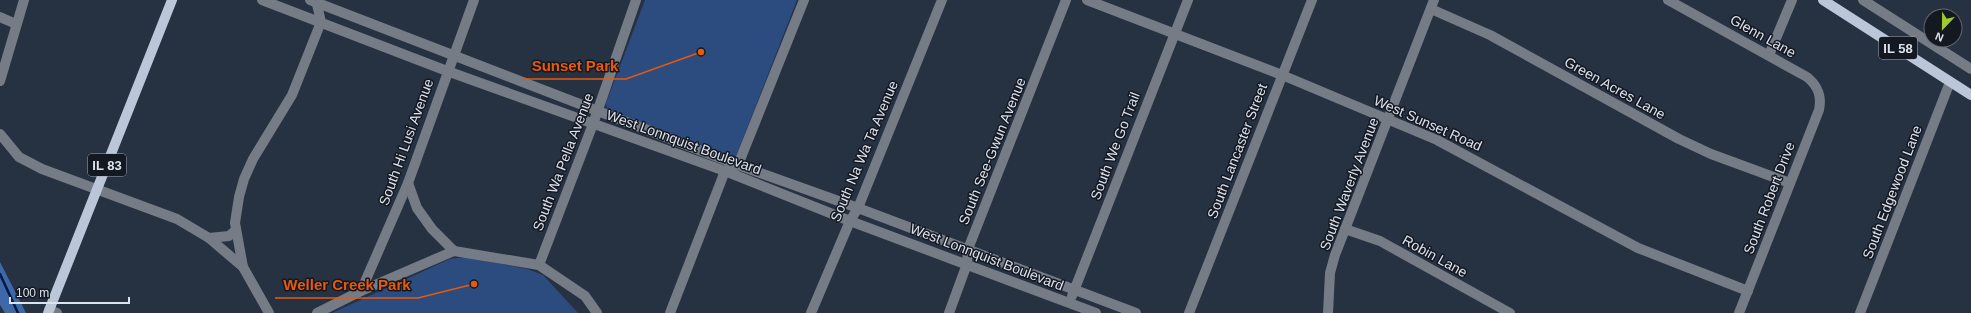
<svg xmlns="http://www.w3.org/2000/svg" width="1971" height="313" font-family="Helvetica,sans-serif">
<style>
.green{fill:#2c4c7f}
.forest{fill:#3f68a8}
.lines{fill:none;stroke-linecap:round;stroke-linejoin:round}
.stream{stroke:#001a46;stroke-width:2.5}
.minor{stroke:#767c85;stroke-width:10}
.major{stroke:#bbc7d9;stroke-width:10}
.labels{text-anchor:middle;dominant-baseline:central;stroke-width:3;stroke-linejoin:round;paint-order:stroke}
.shield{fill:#141820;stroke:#a0a6b1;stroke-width:1}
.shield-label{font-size:13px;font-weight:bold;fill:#dce3ef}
.street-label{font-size:14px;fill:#dce3ef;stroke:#141820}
.leader{fill:none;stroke:#e8590c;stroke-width:1.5}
.callout-dot{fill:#e8590c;stroke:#141820;stroke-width:1.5}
.callout-label{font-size:15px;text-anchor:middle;font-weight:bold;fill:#e8590c;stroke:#141820;stroke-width:3;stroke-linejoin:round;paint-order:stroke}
</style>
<rect width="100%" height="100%" fill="#263142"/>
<g class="green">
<polygon points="645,0 797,0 737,154 734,158 607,110 606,103"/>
<polygon points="466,257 527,269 543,275 578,313 332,313 450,259"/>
</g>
<polygon class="forest" points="0,262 26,313 5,313 0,305"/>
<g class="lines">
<polyline class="stream" points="0,274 18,313"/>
<g class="minor">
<polyline points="262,0 447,71 725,171 850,221 1096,313"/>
<polyline points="310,0 738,165 858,208 1136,313"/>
<polyline points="1087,0 1282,75 1437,140 1638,248 1748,291"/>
<path d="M 1668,0 L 1807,77 C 1818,86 1822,96 1819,110 L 1739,313"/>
<polyline points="1863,0 1971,69"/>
<polyline points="1431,9 1490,35 1679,139 1711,154 1790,183"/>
<polyline points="0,17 16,24"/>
<polyline points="1769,55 1792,0"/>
<polyline points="0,81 24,0"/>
<polyline points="0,134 19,157 42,169 177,219 209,238 243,267 269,313"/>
<polyline points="408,183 417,208 432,229 454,251 539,265 585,296 597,313"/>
<polyline points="1345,229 1380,241 1510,313"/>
<polyline points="209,238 229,236 236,230"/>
<polyline points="539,265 593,124 636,0"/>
<polyline points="243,267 235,223 239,197 244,179 253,159 292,95 321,22 316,0"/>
<polyline points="361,291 408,183 474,0"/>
<polyline points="1072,296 1188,0"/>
<polyline points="49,310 57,313"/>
<polyline points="317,313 361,291 454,251"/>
<polyline points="670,313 725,171 738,165 804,0"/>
<polyline points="811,313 850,221 858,208 942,0"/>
<polyline points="949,313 967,264 968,249 1066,0"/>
<polyline points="1189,313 1312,0"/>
<polyline points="1328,313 1330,273 1335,255 1434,0"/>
<polyline points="1860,313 1950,82"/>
</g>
<g class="major">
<polyline points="1823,0 1971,95"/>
<polyline points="48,313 172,0"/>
</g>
</g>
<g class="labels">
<g class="shield">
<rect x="1879" y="37" width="38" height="22" rx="3"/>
<rect x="88" y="154" width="38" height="22" rx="3"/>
</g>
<g class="shield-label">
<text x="1898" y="48">IL 58</text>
<text x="107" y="165">IL 83</text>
</g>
<g class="street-label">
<text transform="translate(1763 36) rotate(29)">Glenn Lane</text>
<text transform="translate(1615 88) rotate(29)">Green Acres Lane</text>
<text transform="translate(1428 123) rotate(24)">West Sunset Road</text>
<text transform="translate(406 142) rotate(-70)">South Hi Lusi Avenue</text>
<text transform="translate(684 142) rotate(20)">West Lonnquist Boulevard</text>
<text transform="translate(1115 146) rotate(-69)">South We Go Trail</text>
<text transform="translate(864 151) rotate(-67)">South Na Wa Ta Avenue</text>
<text transform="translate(992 151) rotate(-68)">South See-Gwun Avenue</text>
<text transform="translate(1237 151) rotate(-69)">South Lancaster Street</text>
<text transform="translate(563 162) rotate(-69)">South Wa Pella Avenue</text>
<text transform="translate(1349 184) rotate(-69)">South Waverly Avenue</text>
<text transform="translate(1892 192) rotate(-69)">South Edgewood Lane</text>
<text transform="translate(1769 198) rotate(-69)">South Robert Drive</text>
<text transform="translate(1435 256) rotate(29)">Robin Lane</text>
<text transform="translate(987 257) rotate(21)">West Lonnquist Boulevard</text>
</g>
</g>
<path class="leader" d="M701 52L626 79H524M474 284L418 298H275"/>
<g class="callout-dot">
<circle cx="701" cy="52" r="4"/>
<circle cx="474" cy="284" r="4"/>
</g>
<g class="callout-label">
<text x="575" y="71">Sunset Park</text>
<text x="347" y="290">Weller Creek Park</text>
</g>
<g transform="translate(1943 28) rotate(202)"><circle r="19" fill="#141820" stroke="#646973"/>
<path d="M0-3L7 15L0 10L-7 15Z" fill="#9fca2d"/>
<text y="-6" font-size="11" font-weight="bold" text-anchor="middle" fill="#dce3ef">N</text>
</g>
<path d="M10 297v6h119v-6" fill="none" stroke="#dce3ef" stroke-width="2"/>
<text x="16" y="297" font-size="12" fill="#dce3ef" stroke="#141820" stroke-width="3" paint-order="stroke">100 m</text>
</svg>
